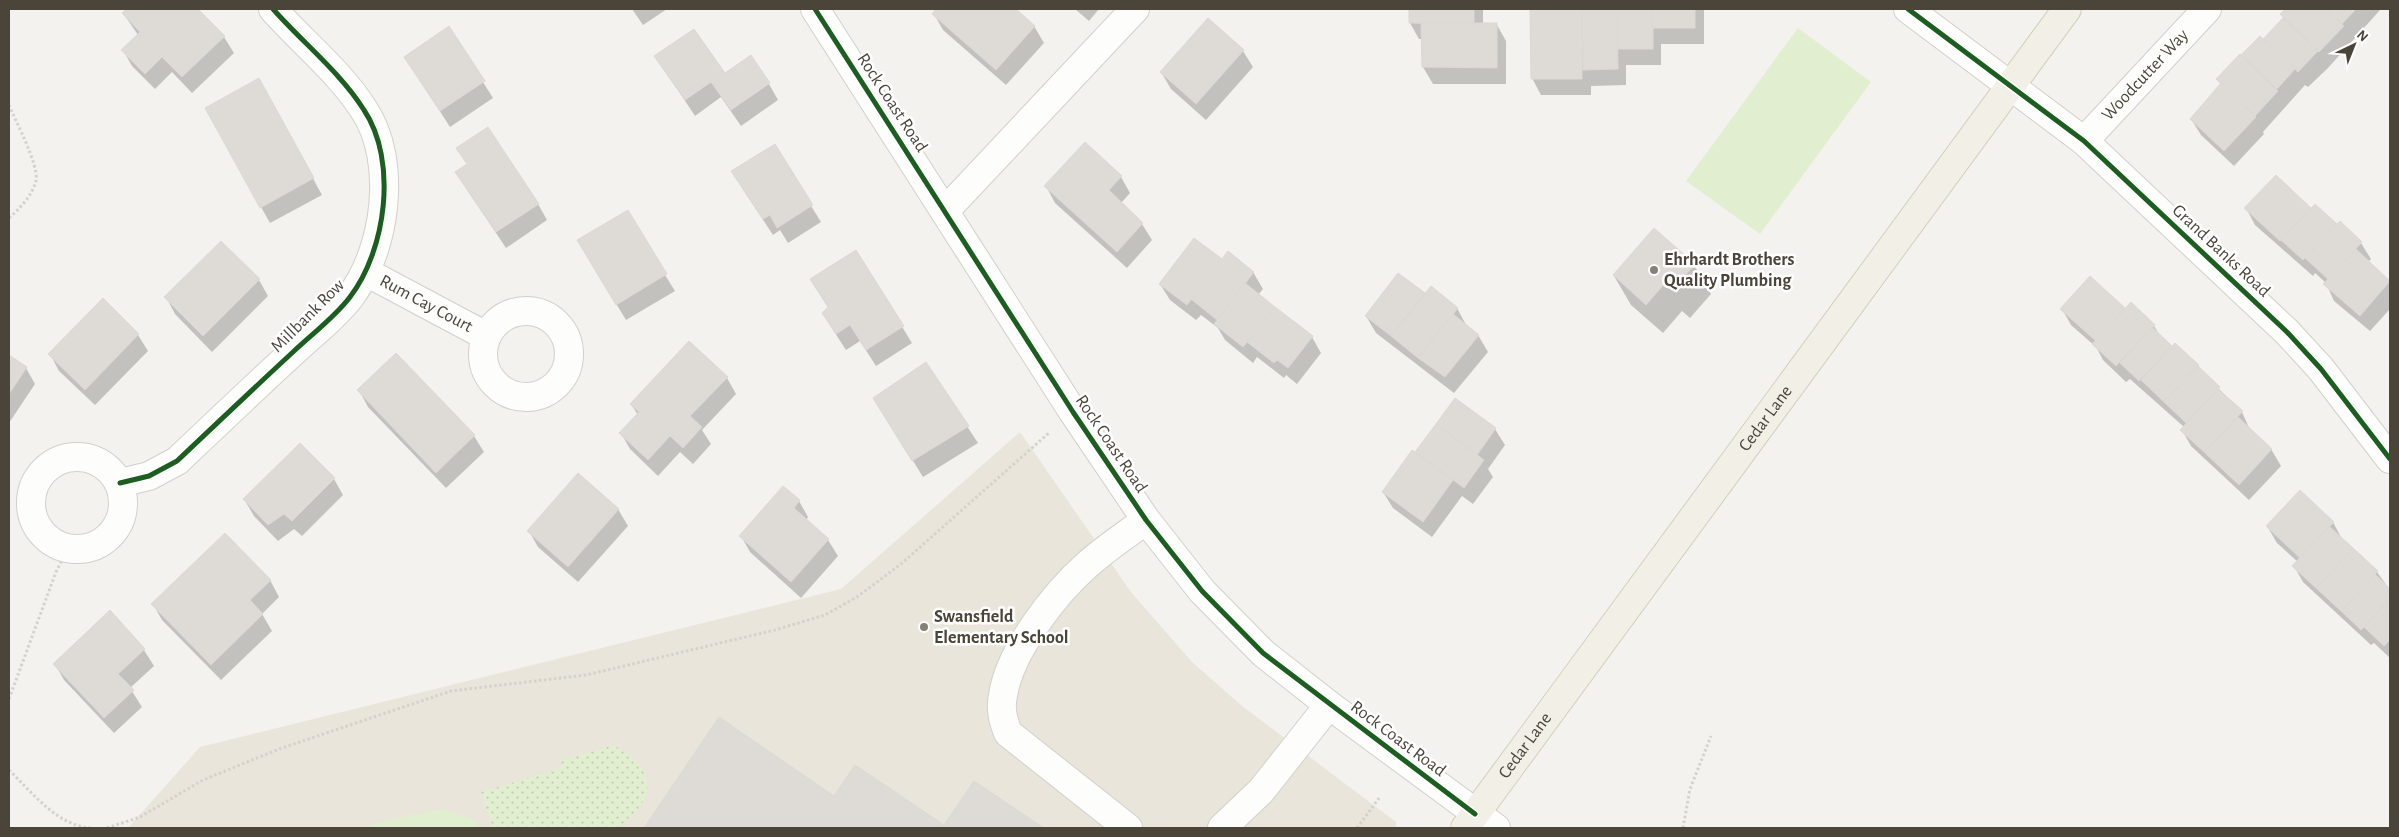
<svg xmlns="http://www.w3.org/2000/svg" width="2399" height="837" font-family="'Alegreya Sans',sans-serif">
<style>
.education{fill:#eae5da}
.park{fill:url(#park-dots)}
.pitch{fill:#e1eecf}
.shadow{fill:#0003}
.building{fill:#dedbd6;stroke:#dcd9d4}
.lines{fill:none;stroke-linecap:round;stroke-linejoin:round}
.minor-casing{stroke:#d2d0cb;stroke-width:30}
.major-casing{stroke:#d6cebb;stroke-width:30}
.path{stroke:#d3d2cc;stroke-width:3;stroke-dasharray:2.5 2.5;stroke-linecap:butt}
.minor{stroke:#fdfdfc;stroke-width:28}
.major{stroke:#f2efe6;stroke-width:28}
.cycleway-casing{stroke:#fff;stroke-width:8}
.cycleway{stroke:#1b5e20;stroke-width:5}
.poi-dot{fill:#868178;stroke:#fff;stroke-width:2}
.labels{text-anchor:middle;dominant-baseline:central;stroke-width:5;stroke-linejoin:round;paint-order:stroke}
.street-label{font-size:18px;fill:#4b4439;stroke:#fff}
.poi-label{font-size:18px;font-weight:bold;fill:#4b4439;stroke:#fff;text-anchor:start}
</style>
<defs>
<pattern id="park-dots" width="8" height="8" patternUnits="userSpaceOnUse" patternTransform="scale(1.25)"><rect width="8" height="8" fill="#e1eecf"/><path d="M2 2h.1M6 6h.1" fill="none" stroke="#c3cdb2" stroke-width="1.8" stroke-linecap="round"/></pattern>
</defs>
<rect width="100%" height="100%" fill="#f4f2ee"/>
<polygon class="education" points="1020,432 1131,592 1192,662 1242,706 1396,822 1396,828 128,828 200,747 841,589"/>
<path class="park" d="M 614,745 C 623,752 637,759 642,768 C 657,793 637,813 618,827 L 492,828 L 481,792 L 562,768 L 560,761 Z"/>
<g class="pitch">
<polygon points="1798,28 1871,82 1760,234 1686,181"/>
<polygon points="444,809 475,820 477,828 366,828 381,821"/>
</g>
<g class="shadow">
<polygon points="128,9 197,9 224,37 234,53 192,93 172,72 155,89 132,66 123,50 138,35 123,13"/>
<polygon points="632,9 667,9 643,25"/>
<polygon points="938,9 1014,9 1034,26 1044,43 1006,85 943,30 934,14"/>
<polygon points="1075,9 1099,9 1089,21"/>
<polygon points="1410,9 1483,9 1483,25 1497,25 1506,41 1506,84 1433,84 1423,67 1423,39 1419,39 1410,23"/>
<polygon points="1531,9 1704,9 1704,44 1661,44 1661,65 1626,65 1626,85 1591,86 1591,95 1541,95 1532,78"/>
<polygon points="2287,9 2381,9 2328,68 2308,87 2305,85 2263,132 2264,134 2234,166 2201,135 2191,119 2221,85 2218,79 2260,38 2263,41 2284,19 2281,15"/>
<polygon points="1208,19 1243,51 1253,67 1206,120 1171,89 1161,72"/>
<polygon points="449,28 493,98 450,127 405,57"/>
<polygon points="656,57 724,75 769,84 778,100 741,126 721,97 695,116"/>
<polygon points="268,96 322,195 270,223 261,207"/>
<polygon points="774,146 821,222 788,243 780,230 773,235 742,188"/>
<polygon points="468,165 538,204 547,220 506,248 466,188"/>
<polygon points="1121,177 1130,193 1121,203 1142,224 1152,240 1127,268 1055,203 1046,186"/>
<polygon points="2276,177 2311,210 2315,206 2337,226 2340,223 2361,243 2371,259 2368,262 2390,283 2390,309 2370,331 2334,301 2326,283 2315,273 2313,276 2255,225 2246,208"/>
<polygon points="1654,230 1694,265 1711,294 1690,318 1682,311 1663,333 1631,305 1614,276"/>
<polygon points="856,252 912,343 876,366 860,341 846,350 833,330 829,308"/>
<polygon points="588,257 665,275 675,291 626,320"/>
<polygon points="1222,261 1253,272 1263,289 1258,295 1312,337 1321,353 1297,384 1286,375 1284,378 1257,357 1253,363 1225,340 1218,328 1201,315 1196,320 1170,300 1160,284"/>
<polygon points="1398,274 1425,295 1457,308 1466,325 1478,335 1488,352 1454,393 1376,333 1366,316"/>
<polygon points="2090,278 2125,310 2154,326 2160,336 2172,348 2175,345 2242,412 2250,430 2271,449 2281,466 2249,500 2191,446 2182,430 2184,427 2130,379 2126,382 2103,360 2096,347 2071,325 2062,309"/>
<polygon points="259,280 268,296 212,352 175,314 166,297"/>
<polygon points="103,300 138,335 148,351 95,405 59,371 50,354"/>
<polygon points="396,354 474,436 484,452 446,488 368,407 359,390"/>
<polygon points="9,356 26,368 35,384 9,423"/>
<polygon points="926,364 978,443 923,477 884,414"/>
<polygon points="727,378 736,394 702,430 711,444 693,464 680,452 658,476 630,449 621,433 638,415 631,404"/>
<polygon points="1455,400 1495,429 1505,445 1488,469 1493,477 1473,504 1462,496 1432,537 1393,508 1383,492 1416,454"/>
<polygon points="334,479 343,495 302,536 294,529 278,541 254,516 244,499"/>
<polygon points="799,501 808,517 806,520 828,540 838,556 801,598 750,552 741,536"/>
<polygon points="618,509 628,526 578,582 538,547 529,531"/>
<polygon points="2333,522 2342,539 2377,572 2390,590 2390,658 2374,643 2371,645 2303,582 2294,566 2298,562 2277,543 2267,526"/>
<polygon points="270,580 279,597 262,614 272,631 221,680 162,620 153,604"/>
<polygon points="144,650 154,666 130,688 142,707 114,733 64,680 55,664"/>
<polygon points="720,719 834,798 944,827 975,782 1042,828 645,828"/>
</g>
<g class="building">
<polygon points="127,9 198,9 225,36 182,77 162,57 145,74 121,50 140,32 122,13"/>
<polygon points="936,9 1016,9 1035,26 996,70 932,14"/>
<polygon points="1409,9 1474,9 1474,24 1409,23"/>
<polygon points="1530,9 1582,9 1582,79 1531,79"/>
<polygon points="1582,9 1617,9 1618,69 1583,70"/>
<rect x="1617" y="9" width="36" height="40"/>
<polygon points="1653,9 1695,9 1695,28 1652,28"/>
<polygon points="2285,9 2325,9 2344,26 2319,52 2280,14"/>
<polygon points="2325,9 2356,9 2342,24"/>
<polygon points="1208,18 1244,50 1196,104 1160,72"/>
<polygon points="2283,18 2318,51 2298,72 2263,39"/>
<polygon points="1421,23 1497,23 1497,68 1422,67"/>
<polygon points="449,26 485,81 440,111 404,57"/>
<polygon points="694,29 725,73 751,55 770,83 731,110 711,82 685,100 654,56"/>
<polygon points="2260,36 2295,69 2277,89 2241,55"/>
<polygon points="2240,54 2278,91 2255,116 2216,79"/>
<polygon points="259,78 314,178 260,208 205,108"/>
<polygon points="2221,83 2256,117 2224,151 2190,119"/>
<polygon points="488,127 539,204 496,232 455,172 467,164 456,148"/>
<polygon points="1085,142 1122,176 1109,190 1143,223 1117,252 1044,186"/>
<polygon points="775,144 813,205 777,228 770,215 763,219 731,171"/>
<polygon points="2276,175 2311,208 2280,241 2244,208"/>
<polygon points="2315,204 2337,224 2303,260 2281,240"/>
<polygon points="628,210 667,274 616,305 577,240"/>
<polygon points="2340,221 2362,242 2328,279 2305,258"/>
<polygon points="1654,228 1695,264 1673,290 1665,283 1646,305 1613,275"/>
<polygon points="1194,238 1222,259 1187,305 1159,284"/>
<polygon points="221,241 260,279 203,336 164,297"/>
<polygon points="2356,249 2390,281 2360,316 2323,284"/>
<polygon points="856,250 904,326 866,350 850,325 836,334 822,313 828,307 810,279"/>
<polygon points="1228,251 1254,272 1217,320 1191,299"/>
<polygon points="1398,273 1425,293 1391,336 1365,316"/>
<polygon points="2090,276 2125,308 2096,341 2060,309"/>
<polygon points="1245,283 1275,307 1243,347 1214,324"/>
<polygon points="1431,286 1458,308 1418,358 1391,336"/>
<polygon points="103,298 139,334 85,390 48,354"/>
<polygon points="2131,302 2155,325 2116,366 2092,344"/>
<polygon points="1275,307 1313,336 1288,368 1277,360 1274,363 1247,342"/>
<polygon points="1453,314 1479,335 1445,377 1418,358"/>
<polygon points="2152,327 2172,346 2139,381 2120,363"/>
<polygon points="689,341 728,377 690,416 702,427 683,448 670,436 648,460 619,433 639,412 630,404"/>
<polygon points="2175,343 2199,365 2164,402 2141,380"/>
<polygon points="396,353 475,435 436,473 357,390"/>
<polygon points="9,355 27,367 9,394"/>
<polygon points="926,362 969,426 912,461 873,398"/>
<polygon points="2198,366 2220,387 2186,423 2164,402"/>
<polygon points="2218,389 2243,411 2204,452 2180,430"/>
<polygon points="1455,398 1496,428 1477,455 1436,424"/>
<polygon points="2238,417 2272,449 2239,485 2204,452"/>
<polygon points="1436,424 1484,460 1464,488 1415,452"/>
<polygon points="300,443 335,478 292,521 284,514 268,525 243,499"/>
<polygon points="1412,450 1453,480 1423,522 1382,492"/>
<polygon points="578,473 619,509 568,567 527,531"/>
<polygon points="783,486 800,500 794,508 829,539 791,582 739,536"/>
<polygon points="2300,490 2334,522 2300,558 2266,526"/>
<polygon points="2329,526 2353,548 2316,588 2292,566"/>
<polygon points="225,533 271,580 250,600 263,614 211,665 151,604"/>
<polygon points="2353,548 2378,571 2341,611 2316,588"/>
<polygon points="2375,574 2390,589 2390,599 2361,630 2341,611"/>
<polygon points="2390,599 2390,640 2384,646 2364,627"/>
<polygon points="110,610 145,649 118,674 134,690 104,718 53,664"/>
<polygon points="719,717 834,796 855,765 944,825 974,781 1044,828 644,828"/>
</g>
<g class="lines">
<g class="minor-casing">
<g id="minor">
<polyline points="815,9 1073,412 1146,520 1202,591 1263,653 1329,705 1496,828"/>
<polyline points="1908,9 2084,141 2287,332 2321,369 2390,459"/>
<path id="s1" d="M 2084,141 L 2207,9"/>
<polyline points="945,211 1135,9"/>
<path id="s2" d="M 366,272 L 486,336"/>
<circle cx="526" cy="354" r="43"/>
<circle cx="77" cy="503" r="46"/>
<path d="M 120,483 L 149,476 L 177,461 C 215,425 254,388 293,352 C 312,334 335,317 350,297 C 386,250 398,161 364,110 C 340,72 302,42 273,9"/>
<path d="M 1128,828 L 1008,733 C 1003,720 1000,709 1003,695 C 1010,651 1054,594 1088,564 C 1106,548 1126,535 1146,520"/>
<polyline points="1222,828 1261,791 1329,705"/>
</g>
</g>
<g class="major-casing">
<g id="major">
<path id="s3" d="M 1465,828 L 2067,9"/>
</g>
</g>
<g class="path">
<path d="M 9,105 C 16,122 39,165 36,181 C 32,196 20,208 9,218"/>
<polyline points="9,699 56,572 68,548"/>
<path d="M 9,770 C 32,792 57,826 91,828"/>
<polyline points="107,828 140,817 203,780 279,749 451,691 586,675 775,630 825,615 857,597 901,564 1050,432"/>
<polyline points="1357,828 1379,798"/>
<polyline points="1683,828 1690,789 1711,736"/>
</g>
<use href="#minor" class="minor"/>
<use href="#major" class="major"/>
<g class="cycleway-casing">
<g id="cycleway">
<polyline points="815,9 1073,412 1146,520 1202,591 1263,653 1475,814"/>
<polyline points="1908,9 2084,141 2287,332 2321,369 2390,459"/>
<path d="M 120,483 L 149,476 L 177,461 C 215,425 254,388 293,352 C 312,334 335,317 350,297 C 386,250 398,161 364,110 C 340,72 302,42 273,9"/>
</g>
</g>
<use href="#cycleway" class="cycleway"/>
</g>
<g class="poi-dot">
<circle cx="1654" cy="270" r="5"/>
<circle cx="924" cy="627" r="5"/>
</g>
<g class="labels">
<g class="street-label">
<text stroke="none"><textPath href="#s1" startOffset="90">Woodcutter Way</textPath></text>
<text transform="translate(892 103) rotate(57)">Rock Coast Road</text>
<text transform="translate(2221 251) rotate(43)">Grand Banks Road</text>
<text stroke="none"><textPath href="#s2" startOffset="68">Rum Cay Court</textPath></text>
<text transform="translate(308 316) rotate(-45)">Millbank Row</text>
<text stroke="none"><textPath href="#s3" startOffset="508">Cedar Lane</textPath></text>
<text transform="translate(1111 444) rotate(56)">Rock Coast Road</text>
<text transform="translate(1398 739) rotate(37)">Rock Coast Road</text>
<text stroke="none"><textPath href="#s3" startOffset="102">Cedar Lane</textPath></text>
</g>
<g class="poi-label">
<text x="1664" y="260">Ehrhardt Brothers<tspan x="1664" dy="21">Quality Plumbing</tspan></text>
<text x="934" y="617">Swansfield<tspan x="934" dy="21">Elementary School</tspan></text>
</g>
</g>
<rect width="2399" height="837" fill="none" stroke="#4b4439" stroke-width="20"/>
<g transform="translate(2354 45) rotate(43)" stroke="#ffffff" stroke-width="4" paint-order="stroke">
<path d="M0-4L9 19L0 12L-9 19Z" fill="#4b4439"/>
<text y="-8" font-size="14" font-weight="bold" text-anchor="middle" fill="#4b4439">N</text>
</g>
</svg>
